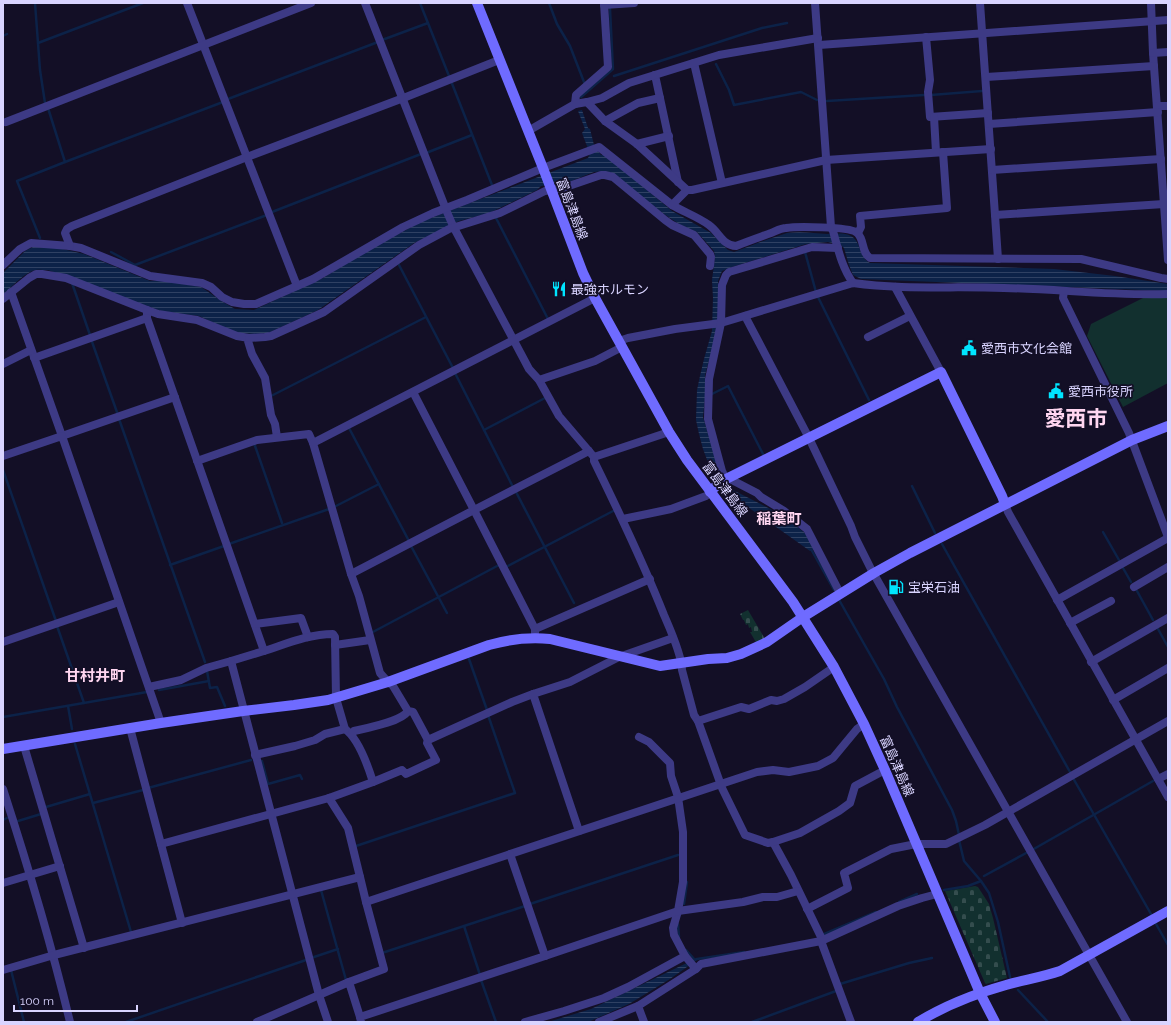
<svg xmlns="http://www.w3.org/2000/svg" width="1171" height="1025" font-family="Raleway,'Noto Sans JP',sans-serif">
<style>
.cemetery{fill:url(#cemetery-stones)}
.green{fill:#12302f}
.water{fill:url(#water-rules)}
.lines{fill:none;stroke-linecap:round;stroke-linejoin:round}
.stream{stroke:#0c2248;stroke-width:2.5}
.street{stroke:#3d3a85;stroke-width:8}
.secondary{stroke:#6f6bff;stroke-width:10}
.labels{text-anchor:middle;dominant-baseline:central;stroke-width:3.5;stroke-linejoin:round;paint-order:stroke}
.street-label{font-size:13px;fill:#d9d4ff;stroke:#130f26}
.poi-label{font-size:13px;fill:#d9d4ff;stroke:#130f26;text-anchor:start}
.quarter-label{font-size:15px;font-weight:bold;fill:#ffd6f0;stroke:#130f26}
.town-label{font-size:21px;font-weight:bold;fill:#ffd6f0;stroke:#130f26}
</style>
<defs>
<pattern id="cemetery-stones" width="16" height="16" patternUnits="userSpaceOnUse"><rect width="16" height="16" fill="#12302f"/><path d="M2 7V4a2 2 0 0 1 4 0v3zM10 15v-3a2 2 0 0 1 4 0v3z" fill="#344d4e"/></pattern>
<pattern id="water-rules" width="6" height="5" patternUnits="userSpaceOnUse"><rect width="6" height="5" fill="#0c2248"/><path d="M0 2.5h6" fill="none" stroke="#2f4163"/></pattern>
</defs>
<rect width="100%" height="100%" fill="#130f26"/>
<g class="cemetery">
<polygon points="748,610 765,639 757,644 750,632 752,632 751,627 749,628 748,624 746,625 744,620 743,620 740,614"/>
<polygon points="975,886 978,887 989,904 993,918 1007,978 986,984 985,983 945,891"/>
</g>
<polygon class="green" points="1143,298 1168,298 1168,383 1123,407 1087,336 1091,324"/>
<g class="water">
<path d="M 582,110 L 588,128 L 590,129 L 594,145 L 601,155 L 605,155 L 672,211 L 711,233 L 728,250 L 734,252 C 745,248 757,243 769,239 C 775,237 781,235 787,233 C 800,231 814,233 827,234 C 835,234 844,232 851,236 C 862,242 858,257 870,263 L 1054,269 L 1115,276 L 1168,284 L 1168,291 L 861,279 L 853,275 L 849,265 L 844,248 L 841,245 L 828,242 L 806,244 L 732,267 L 722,271 L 718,281 L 718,318 L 717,332 L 705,375 L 705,398 L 703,417 L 719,469 L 712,473 L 703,449 L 699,434 L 696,420 L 697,390 L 700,376 L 704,359 L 712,331 L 713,298 L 712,280 L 715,257 L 714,251 L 697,232 L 679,224 L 664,214 L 643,198 L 619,177 L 610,172 L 603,171 L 594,172 L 566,183 L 541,186 L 537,190 L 489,213 L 459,221 L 414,243 L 318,310 L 268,333 L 256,334 L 236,333 L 199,316 L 161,311 L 48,270 C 43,270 36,269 32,271 C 21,276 12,287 3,294 L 3,273 L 25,251 L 33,247 L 58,248 L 84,254 L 150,281 L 167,281 L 201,287 L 223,302 L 235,309 L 254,310 L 323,278 L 372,248 L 423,221 L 588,158 L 590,154 L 582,133 L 585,129 L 578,111 Z"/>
<polygon points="733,490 780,514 805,533 815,549 810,551 728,493"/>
<polygon points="693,960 694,962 670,979 629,1004 588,1022 548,1022 591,1009"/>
</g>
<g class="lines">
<g class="stream">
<polyline points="35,3 40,70 45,103"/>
<polyline points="420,3 449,76"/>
<polyline points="549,3 557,24 570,46 584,82"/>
<polyline points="3,36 7,34"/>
<polyline points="382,40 428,23"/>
<polyline points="38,43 143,3"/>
<polyline points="716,64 729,90 734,105 801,92 817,100"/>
<polyline points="614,76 762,28 787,23"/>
<polyline points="451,81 492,185"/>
<polyline points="931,95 982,91"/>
<polyline points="581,97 613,69 610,9"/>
<polyline points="228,99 378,42"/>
<polyline points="827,101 924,95"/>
<polyline points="426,153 472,135"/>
<polyline points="65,162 223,102"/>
<polyline points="272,212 421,154"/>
<polyline points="496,218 548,319"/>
<polyline points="40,238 17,181 65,162 48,108"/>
<polyline points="111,252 135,265 267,215"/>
<polyline points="805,252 816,292"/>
<polyline points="399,265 453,368"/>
<polyline points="72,283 90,335"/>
<polyline points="818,297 869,400"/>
<polyline points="91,339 118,415"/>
<polyline points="455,373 513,487"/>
<polyline points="712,394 728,386 763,454"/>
<polyline points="271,396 426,317"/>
<polyline points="119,419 205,662"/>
<polyline points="349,428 409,541"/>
<polyline points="484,430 545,398"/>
<polyline points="254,443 282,523"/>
<polyline points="3,470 56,621"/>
<polyline points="912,486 935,533"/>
<polyline points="516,492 574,603"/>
<polyline points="334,507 379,484"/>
<polyline points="1103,532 1119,560"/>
<polyline points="229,544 329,509"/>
<polyline points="942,544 1070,772"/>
<polyline points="411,546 447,613"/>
<polyline points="811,549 834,590"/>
<polyline points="170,565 224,546"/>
<polyline points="506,567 615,510"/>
<polyline points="1123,568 1131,582"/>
<polyline points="1137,591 1153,620"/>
<polyline points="838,598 884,679 897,707 952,810 956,821 959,835"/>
<polyline points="57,626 84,703"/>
<polyline points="1158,629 1168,647"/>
<polyline points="371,633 499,565"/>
<polyline points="469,659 487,710"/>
<polyline points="207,671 210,688 217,687 225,706"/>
<polyline points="159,690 209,681"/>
<polyline points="68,706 72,729"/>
<polyline points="3,717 147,692"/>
<polyline points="75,744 131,932"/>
<polyline points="262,761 268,784 300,775 302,779"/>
<polyline points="1073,778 1151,914"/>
<polyline points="148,788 251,760"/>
<polyline points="93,803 143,790"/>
<polyline points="46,807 90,794"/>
<polyline points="3,820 7,818"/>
<polyline points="18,821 41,814"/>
<polyline points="959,840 964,861 981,881 989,893 998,922 1010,977"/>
<polyline points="356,847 356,846 515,793 488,715"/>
<polyline points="1032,850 1153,781"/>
<polyline points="984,876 1028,852"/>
<polyline points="321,890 346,980"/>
<polyline points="944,890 968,886 981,881"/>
<polyline points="899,902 917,894"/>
<polyline points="530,904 678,855"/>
<polyline points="684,904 687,882"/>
<polyline points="678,924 679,937"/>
<polyline points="1156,924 1168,945"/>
<polyline points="464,926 480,975"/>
<polyline points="822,935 876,912"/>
<polyline points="686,950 695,960"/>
<polyline points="382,953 525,906"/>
<polyline points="314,957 338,949"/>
<polyline points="692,961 697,959 744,952"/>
<polyline points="11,970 24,1022"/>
<polyline points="481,980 496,1022"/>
<polyline points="840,984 909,963 932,958"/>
<polyline points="1018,990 1048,1022"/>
<polyline points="126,1022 306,960"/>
<polyline points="752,1022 836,991"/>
</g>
<g class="street">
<polyline points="187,3 297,286"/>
<path d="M 365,3 L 447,212 L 453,226 L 529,369 L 539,380 L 559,416 L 594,457 L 594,461 C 619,512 643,562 664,615 C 670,629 682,655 682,670 L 694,715 L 698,721 L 722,788 L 745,835 L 768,843 L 773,842 L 791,875 L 821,937 L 821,941 L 851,1022"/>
<path d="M 815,3 L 831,227 L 833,231 C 838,249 842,268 853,283"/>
<polyline points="980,3 995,215 1164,204"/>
<polyline points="1151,3 1153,53 1168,260"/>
<polyline points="604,5 634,3"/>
<polyline points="926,37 930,80 928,92 930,117 988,113"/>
<polyline points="819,45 1168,20"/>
<polyline points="1153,53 1168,52"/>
<polyline points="499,60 406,97 247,157 72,226 67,229 65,233 70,246 81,248 150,276 202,283 211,287 222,297 232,302 244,304 256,304 313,279 403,227 433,213 467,200 543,168 599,147 672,205"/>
<polyline points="694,63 722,183"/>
<polyline points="655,75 678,182"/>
<polyline points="986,77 1154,66"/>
<polyline points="587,102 602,98 629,83 719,55 818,38"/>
<polyline points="575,104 576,95 608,67 604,3"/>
<polyline points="1157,106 1168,106"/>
<polyline points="934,117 936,152"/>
<polyline points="605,121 638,103 660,98"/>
<polyline points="6,122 311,3"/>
<polyline points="989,124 1158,112"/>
<polyline points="528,131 575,104 587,102 605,121 637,144 687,190 692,190 826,160 991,149"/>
<polyline points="637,144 669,136"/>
<polyline points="992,170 1161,159"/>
<path d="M 687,190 L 672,205 C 684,212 698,217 709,225 C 719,232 723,246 736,246 C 748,241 760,237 771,233 C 776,231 781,228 786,228 C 797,226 848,227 856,232 C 865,238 861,253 870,258 L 1081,259 L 1161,278 L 1168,279"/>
<polyline points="995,215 998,259"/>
<polyline points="858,233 861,227 860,216 947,208 943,152"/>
<polyline points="3,265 20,249 31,243 70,246"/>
<polyline points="895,287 941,372"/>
<polyline points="1064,291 1063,298 1129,433 1168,537"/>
<polyline points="11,292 62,436 175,397"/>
<polyline points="3,299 29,278 36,274 42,274 66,278 147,310"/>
<polyline points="745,316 809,438 851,526 855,537 871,569 1127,1022"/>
<polyline points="147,318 147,310 158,314 197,320 237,336 249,338 248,341 252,354 265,378 271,415 275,424 277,437"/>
<polyline points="868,337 910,316"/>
<polyline points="249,338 265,337 271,336 324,312 419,245 449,229 500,213 545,191 563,188 601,175 605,175 613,177 665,220 672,225 694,235 710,254 711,257 710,266"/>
<path d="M 619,341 L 628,338 L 675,329 L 721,323 L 853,283 C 903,290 954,286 1004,288 C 1059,289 1113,296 1168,294"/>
<polyline points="34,358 147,318 264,651 231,661 319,995 328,1022"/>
<polyline points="3,364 31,350"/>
<polyline points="539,380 595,361 622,347"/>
<polyline points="3,456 62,436 161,723"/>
<polyline points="594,457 669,432"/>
<polyline points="197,461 257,440 309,434 313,443"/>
<polyline points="728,478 757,493 761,497 784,511 807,529 840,593"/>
<polyline points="726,479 722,471 708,419 709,379 721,323 722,285 726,275 729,272 812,247 838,248"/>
<polyline points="1005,504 1008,512 1168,797"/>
<polyline points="623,519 671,509 706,496 710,492"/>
<polyline points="351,574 474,510 413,392"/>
<polyline points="1134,587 1168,567"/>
<polyline points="1057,600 1168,538"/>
<polyline points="1070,623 1111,601"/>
<polyline points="255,624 301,618 308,637"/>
<polyline points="535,629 474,510 589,451"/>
<polyline points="535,633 535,629 650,579"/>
<polyline points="3,642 119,602"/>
<polyline points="335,645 370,640"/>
<path d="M 264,651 C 286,644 309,634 333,634 L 335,637 L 336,698 L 345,729 C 359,739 368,766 373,782 L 402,770 L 406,774 L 436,760 L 427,743 L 428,740"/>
<polyline points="1091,662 1168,618"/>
<polyline points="149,687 181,680 206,668 231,661"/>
<polyline points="533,694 512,702 428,740 413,712 408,711 393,686 388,682 380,673 359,596 351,574 313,443 595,298"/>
<polyline points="1113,700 1168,668"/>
<polyline points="698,721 741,707 749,709 771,700 777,701 784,699 805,687 834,667"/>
<polyline points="130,728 182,923"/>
<path d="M 352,734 L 354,731 C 367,728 401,722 408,711"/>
<polyline points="639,737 649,742 670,763 671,776 678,797 683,832 683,882 678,911 673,928 674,935 685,956 696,969 638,1006 644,1022"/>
<polyline points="24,746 84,948"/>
<polyline points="255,755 295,746 315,740 325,734 345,729"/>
<polyline points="1158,779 1168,774"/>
<path d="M 3,789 C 28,866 51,943 70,1022"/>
<polyline points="329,798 348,828 360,877"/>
<polyline points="579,831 533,694 570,682 619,657 673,638"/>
<polyline points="773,842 800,833 839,811 850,803 855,786 885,770"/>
<polyline points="161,844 329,798 373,782"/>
<polyline points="3,883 60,866"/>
<polyline points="807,909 848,888 844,873 891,849 916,844 946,844 985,825 1168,721"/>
<polyline points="545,956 678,911 743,902 763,897 777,897 798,891"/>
<polyline points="696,969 701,964 821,941 898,906 922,898 937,894"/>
<polyline points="3,970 54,955 360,877 366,902 757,772 773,770 789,772 818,766 833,758 857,729 864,724"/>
<polyline points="349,982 384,969 366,902"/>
<polyline points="257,1022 349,982 360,1017"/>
<polyline points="361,1022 360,1017 545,956 510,854"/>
<polyline points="525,1022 564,1011 604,998 628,987 685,956"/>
<polyline points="599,1022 638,1006"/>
</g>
<g class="secondary">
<polyline points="477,3 543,168 583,273 595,298 669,432 687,460 793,602 834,667 864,724 885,770 980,993 995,1022"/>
<polyline points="710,492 720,482 941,372 1002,496 1005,504"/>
<path d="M 3,749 L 161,723 L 243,711 L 294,705 L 328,700 L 388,682 L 489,645 C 510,639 529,637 550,639 L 660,666 L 708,659 L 727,658 L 741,654 L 767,642 L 803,617 L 874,573 L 910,553 L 1132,440 L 1168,426"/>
<path d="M 918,1022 C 946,1005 974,994 1006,985 C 1024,980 1042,977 1060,971 L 1168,911"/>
</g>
</g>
<defs>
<g id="restaurant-bare" transform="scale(1.2)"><path d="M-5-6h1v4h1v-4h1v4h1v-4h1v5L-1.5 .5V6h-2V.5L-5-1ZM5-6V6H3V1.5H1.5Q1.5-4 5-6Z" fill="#00e5ff" stroke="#130f26" stroke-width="2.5" paint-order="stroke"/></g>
<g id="civic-bare" transform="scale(1.2)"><path d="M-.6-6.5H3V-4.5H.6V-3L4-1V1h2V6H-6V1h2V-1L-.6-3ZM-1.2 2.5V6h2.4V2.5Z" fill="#00e5ff" stroke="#130f26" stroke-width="2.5" paint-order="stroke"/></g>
<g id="fuel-bare" transform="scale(1.2)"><path d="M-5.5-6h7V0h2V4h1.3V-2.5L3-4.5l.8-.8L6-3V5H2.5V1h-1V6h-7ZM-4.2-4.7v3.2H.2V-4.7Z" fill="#00e5ff" stroke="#130f26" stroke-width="2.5" paint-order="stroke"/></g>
</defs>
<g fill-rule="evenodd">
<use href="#restaurant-bare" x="559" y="289"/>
<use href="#civic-bare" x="969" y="348"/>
<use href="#civic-bare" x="1056" y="391"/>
<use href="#fuel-bare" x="896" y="587"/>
</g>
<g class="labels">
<g class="street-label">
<text transform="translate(572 209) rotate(69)">富島津島線</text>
<text transform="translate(725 489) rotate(53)">富島津島線</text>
<text transform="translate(897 766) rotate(66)">富島津島線</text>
</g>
<g class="poi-label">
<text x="571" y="289">最強ホルモン</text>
<text x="981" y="348">愛西市文化会館</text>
<text x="1068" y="391">愛西市役所</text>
<text x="908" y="587">宝栄石油</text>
</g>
<g class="quarter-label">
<text x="779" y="519">稲葉町</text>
<text x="95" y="676">甘村井町</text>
</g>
<g class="town-label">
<text x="1076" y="418">愛西市</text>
</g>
</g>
<rect width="1171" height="1025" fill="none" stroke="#d9d4ff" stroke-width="8"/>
<path d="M14 1005v6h123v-6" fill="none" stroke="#d9d4ff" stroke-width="2"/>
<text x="20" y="1005" font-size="12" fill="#d9d4ff" stroke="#130f26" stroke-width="3" paint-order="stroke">100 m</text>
</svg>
